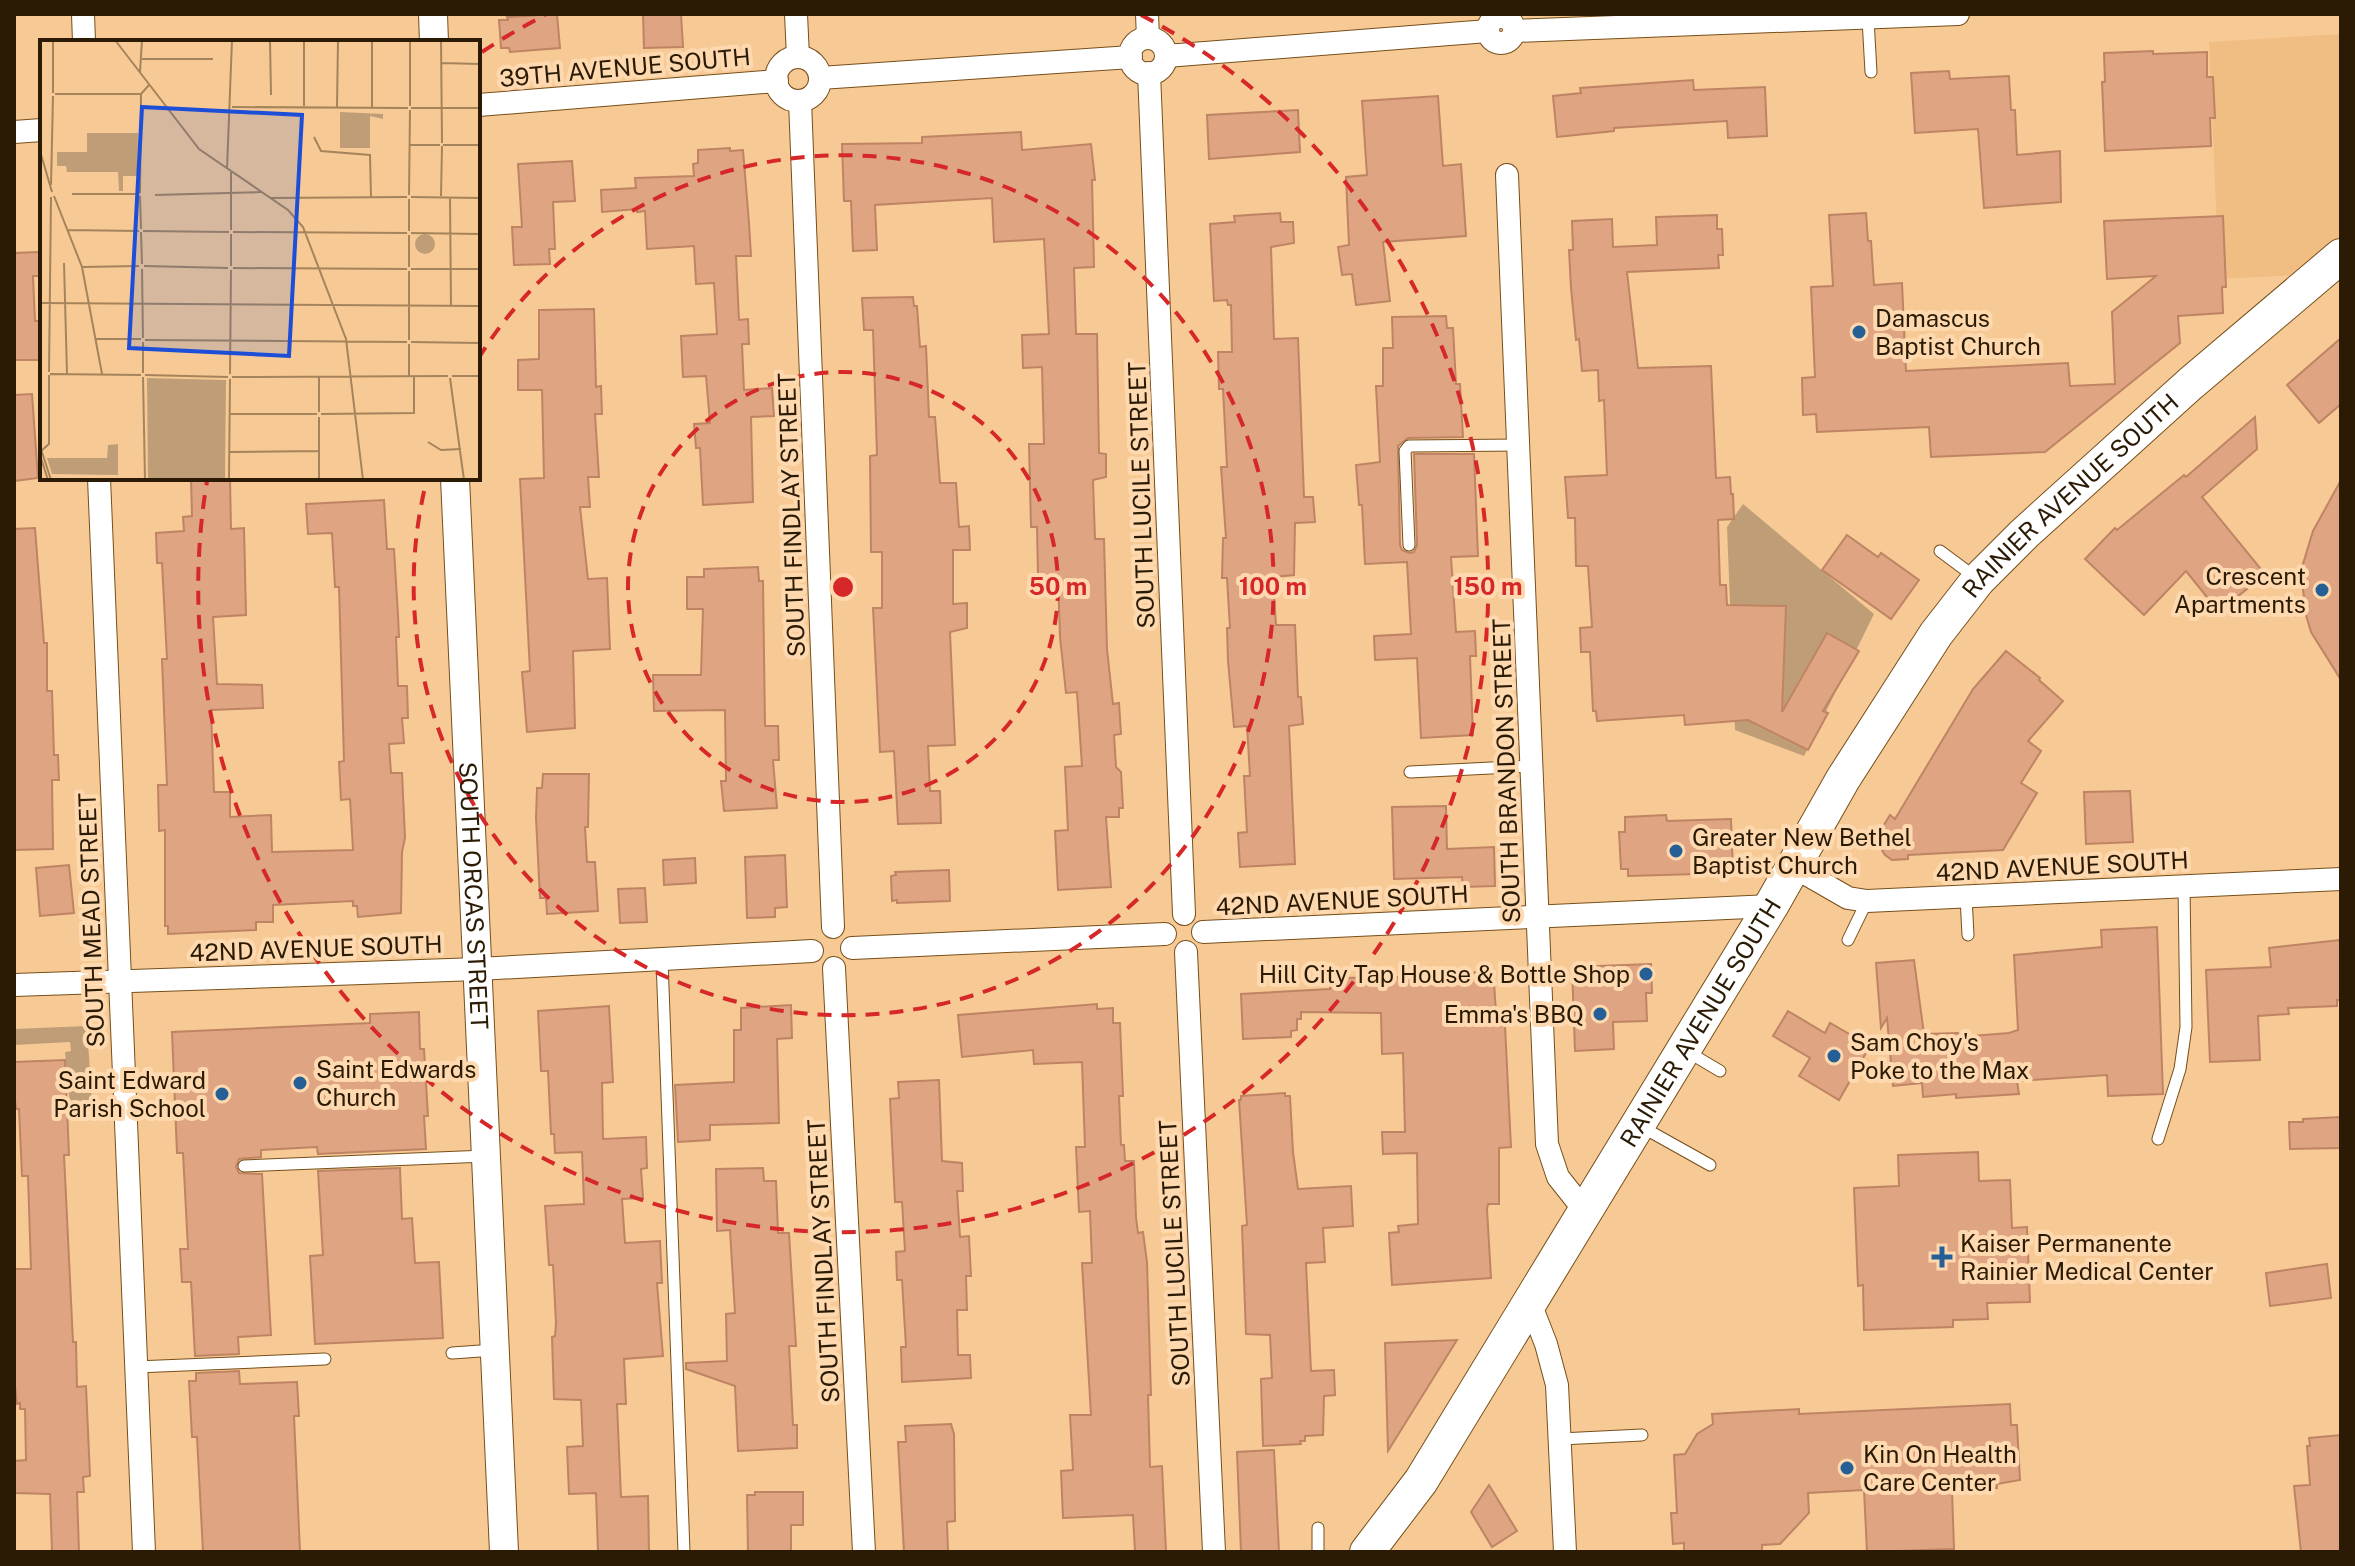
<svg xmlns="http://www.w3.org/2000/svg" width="2355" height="1566" font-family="'Public Sans',sans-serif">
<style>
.built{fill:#f0bd82}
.green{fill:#bf9e77}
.building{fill:#dfa482;stroke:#be8463;stroke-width:2}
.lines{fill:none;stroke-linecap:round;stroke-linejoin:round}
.service-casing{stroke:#764f1a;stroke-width:13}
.minor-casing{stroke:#764f1a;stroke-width:24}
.tertiary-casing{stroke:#764f1a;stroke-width:30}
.primary-casing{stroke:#764f1a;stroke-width:36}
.service{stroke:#fff;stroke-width:11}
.minor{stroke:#fff;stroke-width:22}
.tertiary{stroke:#fff;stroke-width:28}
.primary{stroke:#fff;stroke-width:34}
.ring{fill:none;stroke:#d62828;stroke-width:4;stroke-dasharray:14 10}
.poi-dot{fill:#255f96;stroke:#fed9af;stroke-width:3}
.labels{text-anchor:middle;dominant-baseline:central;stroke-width:8;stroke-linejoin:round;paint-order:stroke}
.street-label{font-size:24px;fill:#2b1b05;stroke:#fed9af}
.poi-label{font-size:24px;fill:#2b1b05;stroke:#fed9af;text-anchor:start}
.inset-road{fill:none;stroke:#a5845b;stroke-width:2}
.view{fill:#1d4ed8;fill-opacity:0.15;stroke:#1d4ed8;stroke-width:4}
.inset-edge{fill:none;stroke:#2b1b05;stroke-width:4}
.centre{fill:#d62828;stroke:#fed9af;stroke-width:4}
.ring-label{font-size:24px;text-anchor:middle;font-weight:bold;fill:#d62828;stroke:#fed9af;stroke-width:8;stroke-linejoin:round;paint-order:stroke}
</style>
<rect width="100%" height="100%" fill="#f7ca95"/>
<polygon class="built" points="2341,34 2341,273 2219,279 2209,42"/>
<g class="green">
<polygon points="1743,504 1874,614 1804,756 1735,730 1727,527"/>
<polygon points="87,1026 92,1103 70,1105 65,1052 71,1051 70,1042 14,1045 14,1029"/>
</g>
<g class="building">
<polygon points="557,14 560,48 510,52 509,48 501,48 499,20 508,20 507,17"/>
<polygon points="643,14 681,14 683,47 644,48"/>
<polygon points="2153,51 2153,54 2207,52 2207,77 2213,77 2215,118 2210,118 2211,146 2105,151 2102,82 2105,82 2104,53"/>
<polygon points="1949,71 1950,79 2009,76 2011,110 2015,110 2017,155 2060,151 2061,202 1984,208 1978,129 1915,133 1911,73"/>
<polygon points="1693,80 1694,90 1765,87 1767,136 1728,138 1727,121 1614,128 1614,131 1557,137 1553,96 1581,93 1580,88"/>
<polygon points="1438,96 1443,166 1461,164 1466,236 1383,242 1390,301 1356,305 1352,274 1342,275 1338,247 1349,245 1346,177 1367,175 1362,101"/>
<polygon points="1298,110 1300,152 1209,159 1207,115"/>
<polygon points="1021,132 1022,150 1091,144 1095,180 1092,180 1094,267 1074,268 1076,334 1097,334 1099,453 1106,454 1106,477 1093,480 1095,539 1104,539 1107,649 1113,704 1119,703 1121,734 1114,735 1116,767 1121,772 1123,808 1119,808 1119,817 1106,817 1111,887 1058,890 1055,831 1068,830 1065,767 1082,766 1077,692 1066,693 1060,637 1058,575 1038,576 1037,527 1031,527 1029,444 1044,444 1042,367 1023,368 1022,335 1049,334 1044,239 994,242 992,198 875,205 877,250 853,251 851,201 844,201 842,144 922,143 922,137"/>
<polygon points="730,148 730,151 743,150 749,223 751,256 736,256 739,320 748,319 749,344 742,344 744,390 772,388 774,416 751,417 753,502 703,505 700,448 696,448 694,424 710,423 706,376 683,377 681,336 717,334 714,283 696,284 694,246 647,249 645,211 637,212 637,209 602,212 601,190 636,188 635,178 694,176 693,164 698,163 698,150"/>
<polygon points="572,161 575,201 553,202 555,249 549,249 550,264 514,265 512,227 522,227 518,164"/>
<polygon points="1280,213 1281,222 1293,222 1294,243 1271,247 1274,339 1298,338 1304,497 1313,497 1315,522 1295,523 1294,575 1273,577 1276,625 1295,625 1298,697 1301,697 1303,724 1289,726 1295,864 1240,867 1238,833 1247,832 1244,776 1250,776 1247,726 1234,727 1228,661 1227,628 1230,628 1227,578 1222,578 1223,538 1226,538 1221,467 1227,467 1223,389 1219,389 1218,352 1232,352 1231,305 1228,305 1227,300 1214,301 1210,224 1235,222 1234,216"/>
<polygon points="1866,213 1868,241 1871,241 1874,285 1902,283 1906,371 2068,363 2070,386 2115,384 2112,312 2156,276 2107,279 2104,221 2223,216 2226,287 2222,287 2223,313 2178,316 2180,343 2045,452 1931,457 1929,427 1817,432 1816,414 1803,415 1802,378 1815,377 1811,287 1833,286 1829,215"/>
<polygon points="1717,215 1717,229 1722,229 1723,255 1718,255 1719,268 1627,272 1638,368 1711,366 1716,478 1730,477 1731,494 1733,494 1734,519 1718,520 1720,585 1726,585 1727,605 1786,606 1782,712 1827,633 1859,651 1823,711 1828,713 1808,750 1748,720 1685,725 1684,715 1597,721 1596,711 1593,711 1590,652 1581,652 1580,628 1592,627 1588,566 1576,566 1575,518 1568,518 1565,477 1607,475 1604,400 1599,401 1598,370 1582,371 1579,339 1576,340 1571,288 1569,250 1573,250 1572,221 1612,219 1613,247 1657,245 1656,217"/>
<polygon points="39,252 40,276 33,276 35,321 42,321 42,360 14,360 14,253"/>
<polygon points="913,297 914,306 917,306 920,347 926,346 929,417 935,417 940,483 956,483 959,527 969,526 970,550 953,550 953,604 967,603 967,628 950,632 955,745 928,746 930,791 940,791 941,823 898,824 894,751 880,752 873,608 882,608 882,552 871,552 870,456 877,455 873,330 864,330 862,298"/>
<polygon points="594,309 596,387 601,386 602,414 595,414 599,477 588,477 590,507 580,507 588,579 607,578 610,649 573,651 575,728 527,732 522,672 530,671 520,479 544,478 542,390 518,390 518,360 539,359 539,310"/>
<polygon points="1446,316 1447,328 1453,328 1456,384 1460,384 1463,437 1408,438 1398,446 1400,545 1402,550 1409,553 1414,552 1417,545 1414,454 1474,454 1478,556 1451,557 1456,632 1475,631 1476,656 1470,656 1473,735 1421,738 1417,658 1375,660 1374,636 1411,634 1407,562 1365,564 1362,505 1359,505 1356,465 1380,462 1376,386 1383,386 1383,348 1393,348 1392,317"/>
<polygon points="2341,338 2341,404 2319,423 2287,385"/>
<polygon points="32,394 38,478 14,481 14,395"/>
<polygon points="2255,417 2257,449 2202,497 2265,574 2219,612 2186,571 2144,615 2085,559 2115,528 2117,530 2184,475 2186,477"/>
<polygon points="191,478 230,478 231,529 244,528 246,615 213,617 217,684 262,685 263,708 211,710 214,792 230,792 230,817 271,815 272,852 353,850 350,799 341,800 339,762 344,761 339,587 335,587 332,533 308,534 306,504 384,500 387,549 394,549 398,615 399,637 396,637 398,686 407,686 408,718 402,718 404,743 389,744 391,773 402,773 405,838 402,852 401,913 358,917 357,906 353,906 353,901 273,905 273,922 256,922 256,930 168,934 168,926 165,926 165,830 159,831 158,785 167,785 162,659 167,659 162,563 157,563 156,533 184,531 183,517 192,516"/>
<polygon points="2341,480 2341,680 2311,632 2306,615 2302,581 2303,564 2313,531"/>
<polygon points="35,528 44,643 47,643 47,691 52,691 54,755 58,755 59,780 52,780 53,849 14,850 14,529"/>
<polygon points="1847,535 1878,557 1881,553 1919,580 1891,619 1822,570"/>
<polygon points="758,567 759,581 763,581 765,726 778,726 779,760 773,760 777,808 724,811 721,781 726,781 725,710 654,711 653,675 701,675 703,609 687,609 687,577 704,577 704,569"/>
<polygon points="2006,651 2040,678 2039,680 2063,701 2028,741 2041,751 2021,783 2037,793 2003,850 1908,855 1908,859 1892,860 1885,855 1878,844 1877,836 1890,815 1895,819 1973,689"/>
<polygon points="543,774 589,774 588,827 585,827 587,862 595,862 598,911 547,914 546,898 540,898 536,818 537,788 542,788"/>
<polygon points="2130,791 2133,842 2086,844 2084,792"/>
<polygon points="1446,806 1447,849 1494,847 1495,886 1463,887 1462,877 1394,879 1392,807"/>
<polygon points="1666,815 1667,821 1731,819 1733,873 1628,876 1628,869 1621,869 1619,832 1625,832 1625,817"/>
<polygon points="785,855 787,907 775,908 775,917 747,918 745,857"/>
<polygon points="695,858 696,883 664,885 663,860"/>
<polygon points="69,865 74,913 40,916 36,868"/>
<polygon points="949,870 950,901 897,903 897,900 892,901 891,876 896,875 895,872"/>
<polygon points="645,888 647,922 620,923 618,889"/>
<polygon points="2157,927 2163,1094 2108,1096 2107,1075 2017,1081 2019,1094 1956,1098 1956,1094 1923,1097 1922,1083 1893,1086 1887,1018 1881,1028 1876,963 1914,960 1924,1034 1958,1033 1959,1037 2009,1033 2018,1030 2014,955 2102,947 2101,930"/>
<polygon points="2339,940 2341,946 2341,1000 2337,1000 2337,1006 2288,1008 2289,1014 2258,1016 2260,1060 2210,1062 2206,970 2271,967 2269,948"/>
<polygon points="1651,964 1652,993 1646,993 1647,1021 1613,1022 1614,1049 1575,1051 1572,967"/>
<polygon points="1479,972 1480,983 1494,983 1497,1026 1505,1026 1511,1147 1499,1148 1499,1204 1488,1204 1487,1209 1491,1278 1392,1285 1389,1233 1399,1232 1398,1226 1418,1224 1417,1153 1383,1154 1382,1132 1405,1132 1403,1053 1382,1054 1381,1013 1301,1012 1301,1019 1297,1019 1297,1030 1291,1031 1291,1037 1243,1039 1241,994 1330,989 1330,978 1423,977"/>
<polygon points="1097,1004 1097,1009 1113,1008 1113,1023 1120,1023 1123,1096 1119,1096 1121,1145 1124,1145 1125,1161 1134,1161 1136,1217 1138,1233 1143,1232 1147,1262 1151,1395 1148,1395 1150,1467 1162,1466 1166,1552 1135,1552 1133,1515 1063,1518 1061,1471 1073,1470 1070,1415 1091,1415 1082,1263 1092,1263 1090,1211 1079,1212 1076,1147 1085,1147 1082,1062 1034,1064 1033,1050 962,1057 958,1015"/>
<polygon points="791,1005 792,1038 777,1039 779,1123 710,1125 710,1140 678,1142 675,1085 734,1082 734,1030 741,1030 741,1008"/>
<polygon points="609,1006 613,1082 602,1083 603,1139 646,1137 647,1168 641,1169 643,1198 622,1199 625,1243 660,1241 662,1283 657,1283 663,1356 624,1359 626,1404 617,1404 621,1497 648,1496 649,1552 598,1552 596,1493 569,1494 567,1447 583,1446 581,1400 554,1399 552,1337 555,1336 556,1323 553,1265 549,1265 545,1206 584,1204 582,1152 555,1153 554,1134 551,1134 548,1071 541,1071 538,1011"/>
<polygon points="1788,1011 1825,1033 1830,1023 1870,1046 1839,1100 1799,1076 1810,1058 1773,1036"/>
<polygon points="419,1012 420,1049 424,1049 428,1116 424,1116 426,1149 318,1154 317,1147 261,1150 261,1157 239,1159 236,1167 239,1173 262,1174 271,1335 238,1337 239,1354 195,1356 191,1282 182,1282 180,1249 188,1249 183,1153 177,1153 172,1032 370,1023 370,1014"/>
<polygon points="65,1060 69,1155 64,1155 73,1342 76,1342 77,1387 86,1386 90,1476 83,1477 84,1492 77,1492 79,1552 52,1552 50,1494 14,1493 14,1461 26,1460 25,1409 20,1409 20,1403 17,1404 14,1376 14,1269 31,1269 28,1176 22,1176 19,1109 16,1109 14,1091 14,1062"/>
<polygon points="939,1080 942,1161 962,1163 963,1191 957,1191 960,1237 969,1236 971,1276 966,1276 967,1310 957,1310 958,1355 970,1355 971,1378 902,1382 901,1347 906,1347 902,1280 897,1280 896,1252 905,1251 902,1202 895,1202 890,1099 899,1098 898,1082"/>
<polygon points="1285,1093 1285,1096 1290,1096 1293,1152 1298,1189 1351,1186 1353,1226 1323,1228 1325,1262 1306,1263 1311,1371 1334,1370 1335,1395 1324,1396 1323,1435 1305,1436 1305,1441 1300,1441 1301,1444 1263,1446 1261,1379 1272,1378 1270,1335 1246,1334 1242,1226 1247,1225 1239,1100 1241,1100 1241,1096"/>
<polygon points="2341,1117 2341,1148 2290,1149 2289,1122 2303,1122 2303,1119"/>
<polygon points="1978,1152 1979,1181 2010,1180 2012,1228 2027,1227 2030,1302 1987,1303 1988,1319 1953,1320 1953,1327 1864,1330 1863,1285 1858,1286 1854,1188 1899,1186 1898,1155"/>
<polygon points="400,1168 402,1219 412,1218 415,1263 439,1262 443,1338 315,1344 310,1256 323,1255 318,1171"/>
<polygon points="763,1168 764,1181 776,1181 778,1233 789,1233 796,1346 789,1346 793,1425 797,1425 797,1448 738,1451 735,1386 686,1369 686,1363 727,1361 726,1314 735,1313 730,1230 717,1231 716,1169"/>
<polygon points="2327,1264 2331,1298 2270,1306 2266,1273"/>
<polygon points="1457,1340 1388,1451 1385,1343"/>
<polygon points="239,1371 240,1384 297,1382 299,1416 294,1416 300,1552 203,1552 197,1437 192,1437 189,1381 196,1381 196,1373"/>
<polygon points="2010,1404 2011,1425 2017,1425 2020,1480 1997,1484 1997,1488 1952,1490 1954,1549 1867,1552 1864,1490 1808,1493 1809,1513 1780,1544 1762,1545 1762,1552 1684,1552 1684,1543 1673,1544 1671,1513 1677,1513 1674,1455 1685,1454 1697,1434 1713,1424 1712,1414 1799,1409 1799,1414"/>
<polygon points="951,1424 954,1434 955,1521 947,1522 948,1552 904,1552 898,1442 906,1442 905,1426"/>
<polygon points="2341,1435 2341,1552 2301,1552 2294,1486 2310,1485 2307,1446 2310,1446 2309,1438"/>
<polygon points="1274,1450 1279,1552 1241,1552 1237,1452"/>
<polygon points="1489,1485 1517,1531 1492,1547 1471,1512"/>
<polygon points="755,1492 803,1492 803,1525 791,1525 791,1552 748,1552 747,1495 755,1495"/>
</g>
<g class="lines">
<g class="service-casing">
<g id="service">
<polyline points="1868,19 1871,72"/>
<polyline points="1409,545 1405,451 1409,446 1519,445"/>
<polyline points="1940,551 1975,577"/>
<polyline points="1410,772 1533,766"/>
<polyline points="1966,897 1968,935"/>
<polyline points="1848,940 1867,901"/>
<polyline points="662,960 684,1552"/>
<polyline points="1688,1052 1720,1071"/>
<polyline points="1642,1127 1710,1165"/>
<polyline points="2158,1139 2180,1069 2186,1027 2184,886"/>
<polyline points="244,1166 486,1156"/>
<polyline points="452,1353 495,1350"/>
<polyline points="136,1367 325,1359"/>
<polyline points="1560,1439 1642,1435"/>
<polyline points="1318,1528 1318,1552"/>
</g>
</g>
<g class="minor-casing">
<g id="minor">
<polyline points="83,14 84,42"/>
<polyline points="796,14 798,57"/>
<polyline points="1147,14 1148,38"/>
<circle cx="1501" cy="30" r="13"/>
<polyline points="1514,31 1958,14"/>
<circle cx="1148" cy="56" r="18"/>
<polyline points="1166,56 1488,31"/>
<circle cx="798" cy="79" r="22"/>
<polyline points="1149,73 1184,914"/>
<polyline points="820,78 1131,57"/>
<polyline points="800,101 833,927"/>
<polyline points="478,105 777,81"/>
<polyline points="14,132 42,130"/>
<polyline points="1507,175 1547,1144 1558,1177 1585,1211"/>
<polyline points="99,478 144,1552"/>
<polyline points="1794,867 1848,898 1867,901 2341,879"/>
<polyline points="1203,932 1771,906"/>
<polyline points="852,948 1165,934"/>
<polyline points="1186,952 1214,1552"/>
<polyline points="834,968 864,1552"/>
<polyline points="14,985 478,969 812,951"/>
<polyline points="1530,1303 1546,1344 1557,1385 1565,1552"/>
</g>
</g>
<g class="tertiary-casing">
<g id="tertiary">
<polyline points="433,14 434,42"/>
<path id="s1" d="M 455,478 L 504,1552"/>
</g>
</g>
<g class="primary-casing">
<g id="primary">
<path id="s2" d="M 1367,1552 L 1421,1481 L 1771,906 L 1843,779 L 1936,634 L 1978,580 L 2024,534 L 2190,384 L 2341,256"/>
</g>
</g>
<use href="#service" class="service"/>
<use href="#minor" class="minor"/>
<use href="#tertiary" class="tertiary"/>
<use href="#primary" class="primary"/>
</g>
<g class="ring">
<circle cx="843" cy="587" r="215"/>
<path d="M478 359A430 430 0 1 1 427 479"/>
<path d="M482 52A645 645 0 0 1 545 15M1141 15A645 645 0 1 1 207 481"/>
</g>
<g class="poi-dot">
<circle cx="1859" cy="332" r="8"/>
<circle cx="2322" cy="590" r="8"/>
<circle cx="1676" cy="851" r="8"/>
<circle cx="1646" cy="974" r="8"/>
<circle cx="1600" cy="1014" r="8"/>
<circle cx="1834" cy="1056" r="8"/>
<circle cx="300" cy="1083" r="8"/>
<circle cx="222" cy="1094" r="8"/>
<path d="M1938 1245h8v8h8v8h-8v8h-8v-8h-8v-8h8z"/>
<circle cx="1847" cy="1468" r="8"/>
</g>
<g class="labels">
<g class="street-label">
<text transform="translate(625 67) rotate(-5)">39TH AVENUE SOUTH</text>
<text transform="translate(1141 495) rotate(-92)">SOUTH LUCILE STREET</text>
<text stroke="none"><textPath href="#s2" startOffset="1274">RAINIER AVENUE SOUTH</textPath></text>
<text transform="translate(791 515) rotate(-92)">SOUTH FINDLAY STREET</text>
<text transform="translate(1506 771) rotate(-92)">SOUTH BRANDON STREET</text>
<text transform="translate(2062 866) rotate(-3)">42ND AVENUE SOUTH</text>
<text stroke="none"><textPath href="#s1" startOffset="418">SOUTH ORCAS STREET</textPath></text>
<text transform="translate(1342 900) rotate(-3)">42ND AVENUE SOUTH</text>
<text transform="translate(91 920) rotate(-92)">SOUTH MEAD STREET</text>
<text transform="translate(316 948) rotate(-2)">42ND AVENUE SOUTH</text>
<text stroke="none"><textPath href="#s2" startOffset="626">RAINIER AVENUE SOUTH</textPath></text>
<text transform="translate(1174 1253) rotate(-93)">SOUTH LUCILE STREET</text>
<text transform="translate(823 1261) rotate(-93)">SOUTH FINDLAY STREET</text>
</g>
<g class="poi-label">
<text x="1875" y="318">Damascus<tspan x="1875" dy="28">Baptist Church</tspan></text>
<text x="2306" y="576" text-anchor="end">Crescent<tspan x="2306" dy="28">Apartments</tspan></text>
<text x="1692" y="837">Greater New Bethel<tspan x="1692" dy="28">Baptist Church</tspan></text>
<text x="1630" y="974" text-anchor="end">Hill City Tap House &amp; Bottle Shop</text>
<text x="1584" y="1014" text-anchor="end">Emma's BBQ</text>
<text x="1850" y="1042">Sam Choy's<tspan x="1850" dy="28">Poke to the Max</tspan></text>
<text x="316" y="1069">Saint Edwards<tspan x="316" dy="28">Church</tspan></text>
<text x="206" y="1080" text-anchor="end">Saint Edward<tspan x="206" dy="28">Parish School</tspan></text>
<text x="1960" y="1243">Kaiser Permanente<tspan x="1960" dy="28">Rainier Medical Center</tspan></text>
<text x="1863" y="1454">Kin On Health<tspan x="1863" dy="28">Care Center</tspan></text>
</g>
</g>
<g transform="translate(40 40)">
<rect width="440" height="440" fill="#f7ca95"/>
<path d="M 300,72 L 343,74 L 343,79 L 330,76 L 330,108 L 300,108 ZM 47,93 L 98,93 L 97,136 L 83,136 L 83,151 L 79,151 L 78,132 L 27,132 L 26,126 L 17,126 L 17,112 L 47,112 ZM375 204a10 10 0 1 1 20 0a10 10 0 1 1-20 0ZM 107,338 L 186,340 L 185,440 L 108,440 ZM 78,404 L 78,435 L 12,434 L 7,418 L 67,418 L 68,405 Z" fill="#bf9e77"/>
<path class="inset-road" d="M 13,0 L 13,53M 75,0 L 159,109 L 248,170 L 263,187 L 306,299 L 323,440M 230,0 L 231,55M 264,0 L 264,66M 401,0 L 402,103M 102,19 L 173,19M 401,23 L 440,24M 100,32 L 102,0M 15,54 L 101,54 L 109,45M 370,66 L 370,0M 192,67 L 368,68M 297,67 L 298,0M 332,68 L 332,0M 371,68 L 440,68M 274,97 L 281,111 L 330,115 L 331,157M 370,105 L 400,105M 403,105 L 440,105M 0,111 L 12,152M 187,129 L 192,0M 11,145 L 13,56M 100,153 L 101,54M 32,154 L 99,154M 115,155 L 221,152M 369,155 L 370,70M 14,156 L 42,227 L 62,334M 100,156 L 101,189M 401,156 L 402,106M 371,157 L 440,158M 410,157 L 411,266M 230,158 L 367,157M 369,159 L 369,191M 27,190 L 99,191M 191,190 L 191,132M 103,191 L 189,192M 101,192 L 102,224M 193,192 L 367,193M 371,193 L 440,194M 369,195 L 369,227M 24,223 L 27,334M 104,226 L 188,228M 191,226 L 191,194M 42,227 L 99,226M 193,228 L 367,229M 102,229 L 103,298M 371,229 L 440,229M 0,263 L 440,266M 55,299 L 101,299M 105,300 L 367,302M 369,300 L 369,231M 103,302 L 103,333M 371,302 L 440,303M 9,332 L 11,157M 10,334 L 101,335M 190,334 L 191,230M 105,335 L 188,337M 279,336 L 279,372M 369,336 L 369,304M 412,336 L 440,336M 103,337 L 105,440M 192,337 L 408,336M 410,338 L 424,440M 190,374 L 277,374M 281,374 L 374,373 L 374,336M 388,402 L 401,410 L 421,409M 0,406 L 11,440M 1,411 L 9,404 L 9,335M 189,412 L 279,411M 0,415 L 8,440M 189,440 L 190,339M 279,440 L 279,377"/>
<path class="view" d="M 102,67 L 262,75 L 249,316 L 89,308 Z"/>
<rect width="440" height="440" class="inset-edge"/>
</g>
<circle cx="843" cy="587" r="12" class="centre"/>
<g class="ring-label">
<text x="1058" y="595">50 m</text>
<text x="1273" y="595">100 m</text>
<text x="1488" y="595">150 m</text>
</g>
<rect width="2355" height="1566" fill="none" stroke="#2b1b05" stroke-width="32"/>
</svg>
